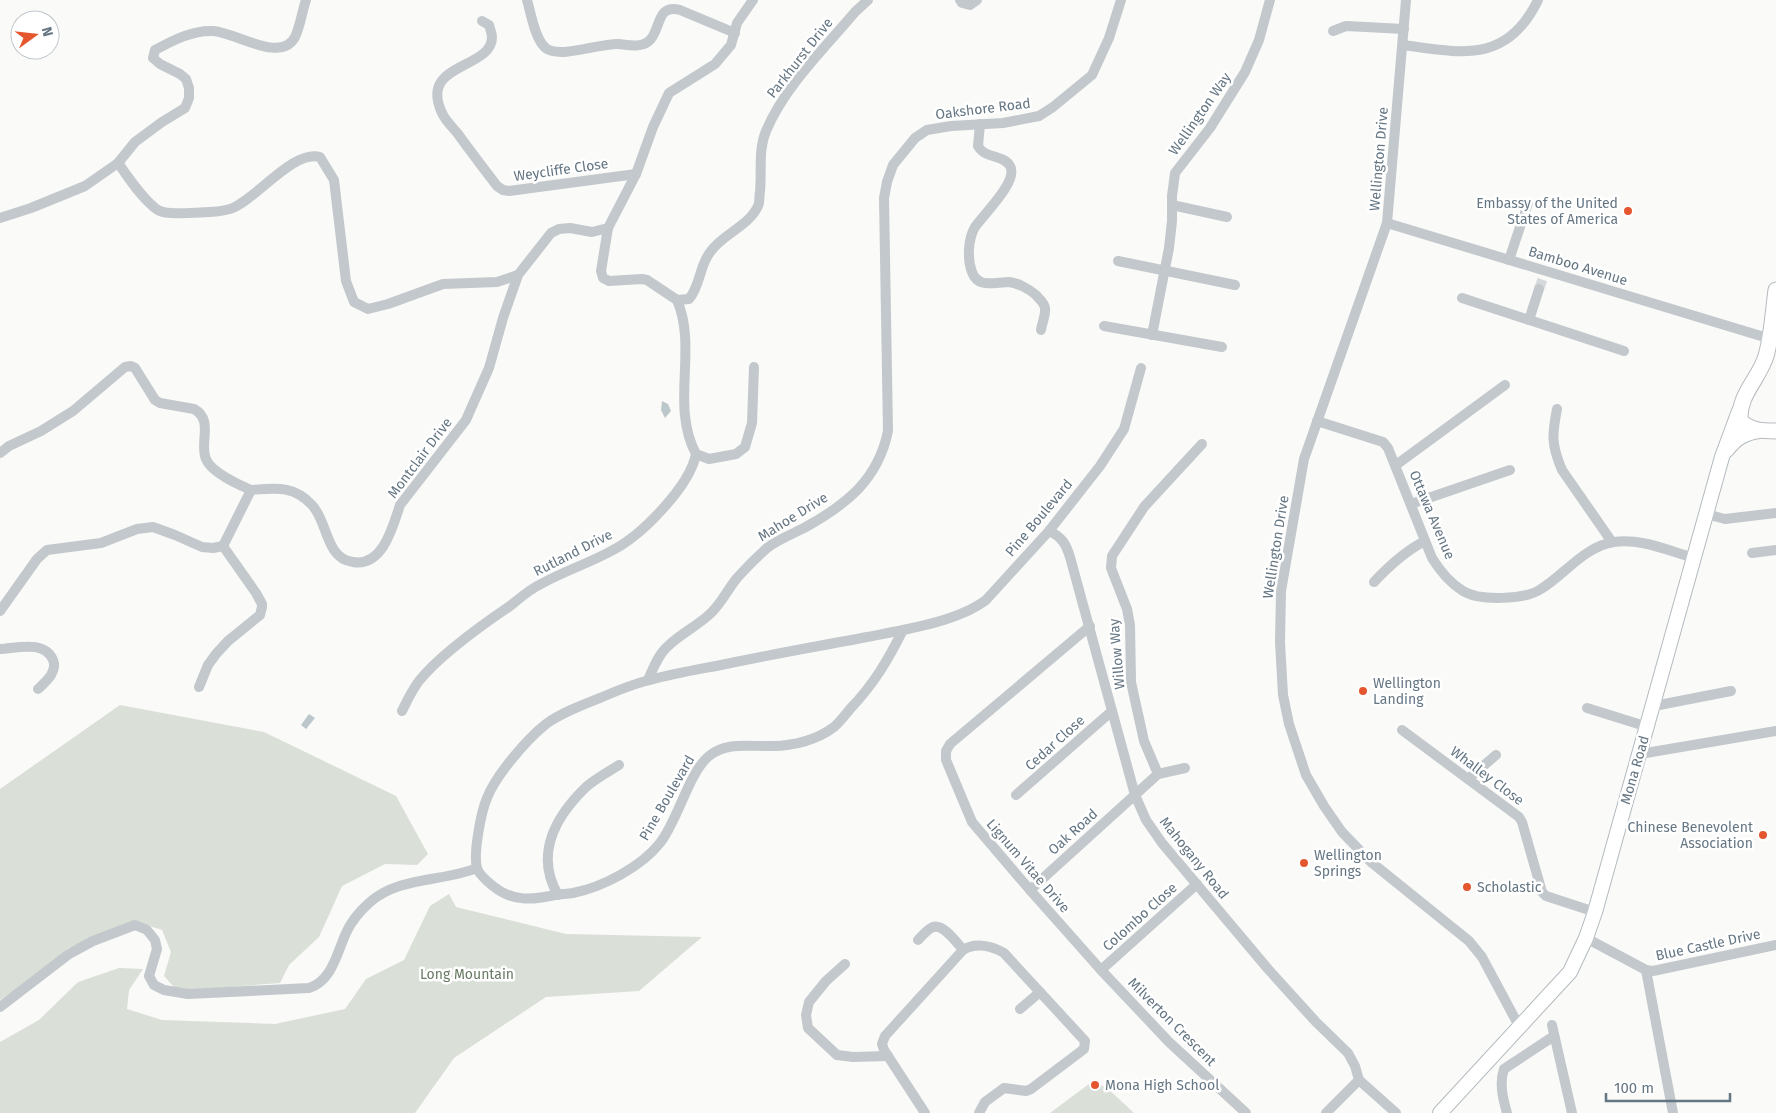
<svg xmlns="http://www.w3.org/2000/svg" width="1776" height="1113" font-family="'Fira Sans',sans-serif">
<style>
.green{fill:#dadfd7}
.water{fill:#bbc7cb}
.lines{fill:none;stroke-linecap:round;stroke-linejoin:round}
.street-tunnel{stroke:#d5d9db;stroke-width:10;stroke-dasharray:10 5;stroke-linecap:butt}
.secondary-casing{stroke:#b3babf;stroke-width:16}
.primary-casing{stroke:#b5babe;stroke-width:17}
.street{stroke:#c3c8cc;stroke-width:10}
.secondary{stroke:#fff;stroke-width:14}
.primary{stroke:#fff;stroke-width:15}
.poi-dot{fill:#e4572e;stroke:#fff;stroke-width:2}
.labels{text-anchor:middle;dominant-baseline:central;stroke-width:5;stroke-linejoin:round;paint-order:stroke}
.street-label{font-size:14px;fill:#657683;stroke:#fff}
.poi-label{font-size:14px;fill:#657683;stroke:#fff;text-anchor:start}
.park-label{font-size:14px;fill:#687a64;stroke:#fff}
</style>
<rect width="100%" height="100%" fill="#fafaf8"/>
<g class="green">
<polygon points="120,705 264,732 396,796 428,854 417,865 385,864 342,886 319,937 289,965 280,983 194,990 175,988 164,976 171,952 162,930 143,924 68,948 41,973 0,1000 0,789"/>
<polygon points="449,894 456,907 566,934 702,937 639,991 546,997 454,1058 415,1113 0,1113 0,1042 39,1020 78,982 119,968 143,969 129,990 127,1009 162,1020 275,1024 345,1009 366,979 404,960 430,906"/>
<polygon points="1089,1084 1105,1086 1134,1113 1050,1113"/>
</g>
<g class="water">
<polygon points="662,401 668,404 671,411 665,418 661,410"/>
<polygon points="309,714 315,718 306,729 301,725"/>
</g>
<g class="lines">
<polyline class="street-tunnel" points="1539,289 1543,278"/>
<g class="secondary-casing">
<g id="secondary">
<path d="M 1727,450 C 1736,438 1745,433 1759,431"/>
<polyline points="1440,1113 1570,972 1586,938 1595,912 1722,457 1739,411"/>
</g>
</g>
<g class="primary-casing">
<path id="primary" d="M 1776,290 C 1773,312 1772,335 1766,356 C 1759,379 1738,395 1740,421 C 1752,431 1762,431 1776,431"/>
</g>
<g class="street">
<path d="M 527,0 C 531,13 535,41 547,49 C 563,58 600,43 619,44 C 628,45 641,48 649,41 C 661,31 656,3 680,10 L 735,33"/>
<polyline points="960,0 962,3 970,5 977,0"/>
<polyline points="1406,0 1387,223 1304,459 1281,591 1280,642 1283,695 1289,724 1306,775 1324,806 1342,832 1371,862 1469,941 1482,957 1520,1028"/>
<path d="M 482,21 L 489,25 C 490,29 492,33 492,37 C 492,70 418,62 442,113 C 445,120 453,128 458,134 C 471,152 484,169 497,186 L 503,190 L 509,191 L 636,174"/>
<polyline points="1333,31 1346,26 1404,29"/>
<path d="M 1403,45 C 1462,53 1507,64 1538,0"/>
<path d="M 980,124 L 978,146 C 985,159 1003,154 1010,166 C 1019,181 983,215 975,227 C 968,239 967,259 972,272 C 978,289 995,282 1009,282 C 1018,283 1029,289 1036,295 C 1039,299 1044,302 1045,308 C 1046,315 1042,322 1041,330"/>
<path d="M 118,163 C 129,178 140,196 155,208 C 163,215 177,213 188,213 C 201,212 217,213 230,209 C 255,201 293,149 320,157 L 334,180 L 346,281 L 354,302 L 368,309 L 388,304 L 443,284 L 497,282 L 518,275"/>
<polyline points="1172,205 1227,217"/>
<path d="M 0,218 L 31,208 L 85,186 L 118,163 L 135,142 L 162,122 L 185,108 L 189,98 L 189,88 L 186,79 L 180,74 L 160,64 L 153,58 L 155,50 C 172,41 192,30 213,31 C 235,32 281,64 295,37 C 300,27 302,12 306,0"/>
<polyline points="1387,223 1761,336"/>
<path d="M 608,228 L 601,271 L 603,278 L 609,281 L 642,279 L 647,280 L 677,300 L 689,299 C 701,285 699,265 711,251 C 723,234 749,226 758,206 C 760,203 759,196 760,191 C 762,171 758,150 766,131 C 785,86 824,49 855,12 L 868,0"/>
<polyline points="1509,260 1528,203"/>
<polyline points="1118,261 1235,285"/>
<polyline points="1462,298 1624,351"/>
<polyline points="1529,320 1539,289"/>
<polyline points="1104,326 1222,347"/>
<polyline points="1152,335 1169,248 1172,221 1172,196 1175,173 1210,128 1245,72 1259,40 1270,0"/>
<path d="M 1557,409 C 1552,435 1551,444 1562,470 L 1612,542"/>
<path d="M 1317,421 L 1383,442 L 1388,448 L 1432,558 C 1440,571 1450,583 1463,591 C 1479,601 1525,600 1541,589 C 1564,575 1585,546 1614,542 C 1641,538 1669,551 1695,558"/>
<path d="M 0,453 L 9,446 L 41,431 L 73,411 L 125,367 L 131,366 L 135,368 L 155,400 L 160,403 L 194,409 C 214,420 199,443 206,459 C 211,472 239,485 251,490"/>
<polyline points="696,454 709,459 736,454 745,447 752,423 754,367"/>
<polyline points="1396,465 1505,385"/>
<polyline points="1411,504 1510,470"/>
<polyline points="1706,514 1725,519 1776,513"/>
<path d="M 1049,531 C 1062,537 1066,544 1070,557 L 1135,795 L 1146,820 L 1162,843 L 1268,969 L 1316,1022 L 1348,1053 L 1355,1066 L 1359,1080"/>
<polyline points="1752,553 1776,550"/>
<path d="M 1374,582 C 1389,566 1405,551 1425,541"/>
<path d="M 0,611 L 37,559 L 47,550 L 101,543 L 137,529 L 153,527 L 175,535 L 202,547 L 213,548 L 223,546 L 251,490 C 275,488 294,485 312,505 C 323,517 325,536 334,550 C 338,556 345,561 353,562 C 383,567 393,526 400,505 L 466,420 L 469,413 L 489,368 L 503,318 L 518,275 L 551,233 L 559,229 L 570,228 L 592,232 L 608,228 L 636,174 L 653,127 L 669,93 L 715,64 L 731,45 L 737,23 L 753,0"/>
<polyline points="1090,626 950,744 946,751 946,760 972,822 1030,890 1101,970 1169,1042 1246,1113"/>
<path d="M 903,630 C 888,660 874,684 850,709 C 845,715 840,722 834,727 C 817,740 793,746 773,746 C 751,747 727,741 709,756 C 689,772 678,820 660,843 C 641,867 603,887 573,893 C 567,894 561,894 555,895 C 533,900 512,902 493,886 C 488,882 479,875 477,868 C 473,854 481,812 487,798 C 496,775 527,739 546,724 C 561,713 582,705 600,698 C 616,691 633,684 650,680 C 675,673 701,669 726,664 C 773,654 820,646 867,637 C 903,630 957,622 986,600 L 1049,531 L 1100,466 L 1124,429 L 1141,368"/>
<path d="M 0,649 C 17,648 45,640 53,660 C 58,672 45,682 38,689"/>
<path d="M 648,680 C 653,669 658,655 667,647 C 681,633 698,626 712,612 C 722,602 728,589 737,578 C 746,568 757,557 767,548 C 777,540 792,534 804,528 C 846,505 878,480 888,431 L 884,198 L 887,182 L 893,165 L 915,138 L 927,130 L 951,126 L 1003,123 L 1039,116 L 1053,107 L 1092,75 L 1109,38 L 1121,0"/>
<polyline points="199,687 208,665 216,654 228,641 260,615 262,607 262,604 256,593 223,546"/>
<polyline points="1654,706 1731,691"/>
<polyline points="1587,708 1648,727"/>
<path d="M 402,711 C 407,701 412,690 419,681 C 440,655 482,625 510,606 C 520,598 530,589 541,584 C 564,571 590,563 613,550 C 642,535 690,486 696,454 C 670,405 698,349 677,300"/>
<polyline points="1402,730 1519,817 1522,822 1542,892 1546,896 1595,912"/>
<polyline points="1640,754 1776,731"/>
<polyline points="1158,774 1144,741 1131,682 1130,625 1127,609 1111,568 1112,556 1144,507 1202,444"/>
<polyline points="1468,779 1496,755"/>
<polyline points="1016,795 1112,711"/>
<polyline points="1030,890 1158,774 1185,768"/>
<path d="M 558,895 C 534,854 556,816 586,787 C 595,779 608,772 619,765"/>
<polyline points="1586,938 1646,970 1653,971 1776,945"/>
<path d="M 918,940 C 922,936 926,931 931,928 C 942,921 957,943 963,950"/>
<polyline points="845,964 826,981 809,1002 806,1015 808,1028 837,1055 853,1057 888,1056"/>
<polyline points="1101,970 1197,884"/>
<polyline points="1646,970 1673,1113"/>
<path d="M 0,1007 L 69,954 L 93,941 L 135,925 L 147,930 L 155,940 L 157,949 L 149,976 L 154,985 L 164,990 L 188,994 L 309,988 C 332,981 337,953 346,933 C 351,922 360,911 369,903 C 399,876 443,882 477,868"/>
<polyline points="1020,1009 1040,992"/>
<polyline points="1552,1025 1572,1113"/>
<polyline points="1359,1080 1396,1113"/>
<path d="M 925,1113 L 884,1050 L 882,1044 L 885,1036 L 963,950 C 976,942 992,946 1004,953 L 1085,1041 L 1084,1049 L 1031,1089 L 1026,1091 L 1004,1088 L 985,1102 L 979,1113"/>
<polyline points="1326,1113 1359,1080"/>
<path d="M 1507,1113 C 1503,1099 1499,1083 1504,1069 L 1554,1036"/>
</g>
<use href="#secondary" class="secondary"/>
<use href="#primary" class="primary"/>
</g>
<g class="poi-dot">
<circle cx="1628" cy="211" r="5"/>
<circle cx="1363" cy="691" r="5"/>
<circle cx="1763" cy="835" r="5"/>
<circle cx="1304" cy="863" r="5"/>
<circle cx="1467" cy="887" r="5"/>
<circle cx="1095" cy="1085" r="5"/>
</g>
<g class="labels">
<g class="street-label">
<text transform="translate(800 58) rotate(-52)">Parkhurst Drive</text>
<text transform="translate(983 109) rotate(-7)">Oakshore Road</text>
<text transform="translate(1200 114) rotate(-55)">Wellington Way</text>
<text transform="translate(1379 159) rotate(-85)">Wellington Drive</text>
<text transform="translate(561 170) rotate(-8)">Weycliffe Close</text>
<text transform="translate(1578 266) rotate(17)">Bamboo Avenue</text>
<text transform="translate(420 458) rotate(-53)">Montclair Drive</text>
<text transform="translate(1432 515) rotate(67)">Ottawa Avenue</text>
<text transform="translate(793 517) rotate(-32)">Mahoe Drive</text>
<text transform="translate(1039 518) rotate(-50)">Pine Boulevard</text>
<text transform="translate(1276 547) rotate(-81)">Wellington Drive</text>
<text transform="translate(573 553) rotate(-27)">Rutland Drive</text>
<text transform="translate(1117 654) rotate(-95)">Willow Way</text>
<text transform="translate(1055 743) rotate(-42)">Cedar Close</text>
<text transform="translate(1635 770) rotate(-74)">Mona Road</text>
<text transform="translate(1487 776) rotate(37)">Whalley Close</text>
<text transform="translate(667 798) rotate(-60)">Pine Boulevard</text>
<text transform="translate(1073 832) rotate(-42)">Oak Road</text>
<text transform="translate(1194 858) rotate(51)">Mahogany Road</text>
<text transform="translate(1028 866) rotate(49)">Lignum Vitae Drive</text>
<text transform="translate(1140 917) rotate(-42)">Colombo Close</text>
<text transform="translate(1708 945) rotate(-12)">Blue Castle Drive</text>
<text transform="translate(1172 1022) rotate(45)">Milverton Crescent</text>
</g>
<g class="poi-label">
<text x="1618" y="203" text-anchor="end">Embassy of the United<tspan x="1618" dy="16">States of America</tspan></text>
<text x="1373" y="683">Wellington<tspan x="1373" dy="16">Landing</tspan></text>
<text x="1753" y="827" text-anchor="end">Chinese Benevolent<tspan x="1753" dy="16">Association</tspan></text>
<text x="1314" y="855">Wellington<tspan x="1314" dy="16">Springs</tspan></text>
<text x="1477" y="887">Scholastic</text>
<text x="1105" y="1085">Mona High School</text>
</g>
<g class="park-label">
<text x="467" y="974">Long Mountain</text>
</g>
</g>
<g transform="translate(35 35) rotate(75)"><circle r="24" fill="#ffffff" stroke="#c1c8cd"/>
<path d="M0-4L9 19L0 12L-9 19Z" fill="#e4572e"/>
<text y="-8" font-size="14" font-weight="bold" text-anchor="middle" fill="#657683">N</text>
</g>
<path d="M1606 1093v8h124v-8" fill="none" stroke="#657683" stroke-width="2.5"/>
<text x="1614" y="1093" font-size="15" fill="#657683" stroke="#ffffff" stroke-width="4" paint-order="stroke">100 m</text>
</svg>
